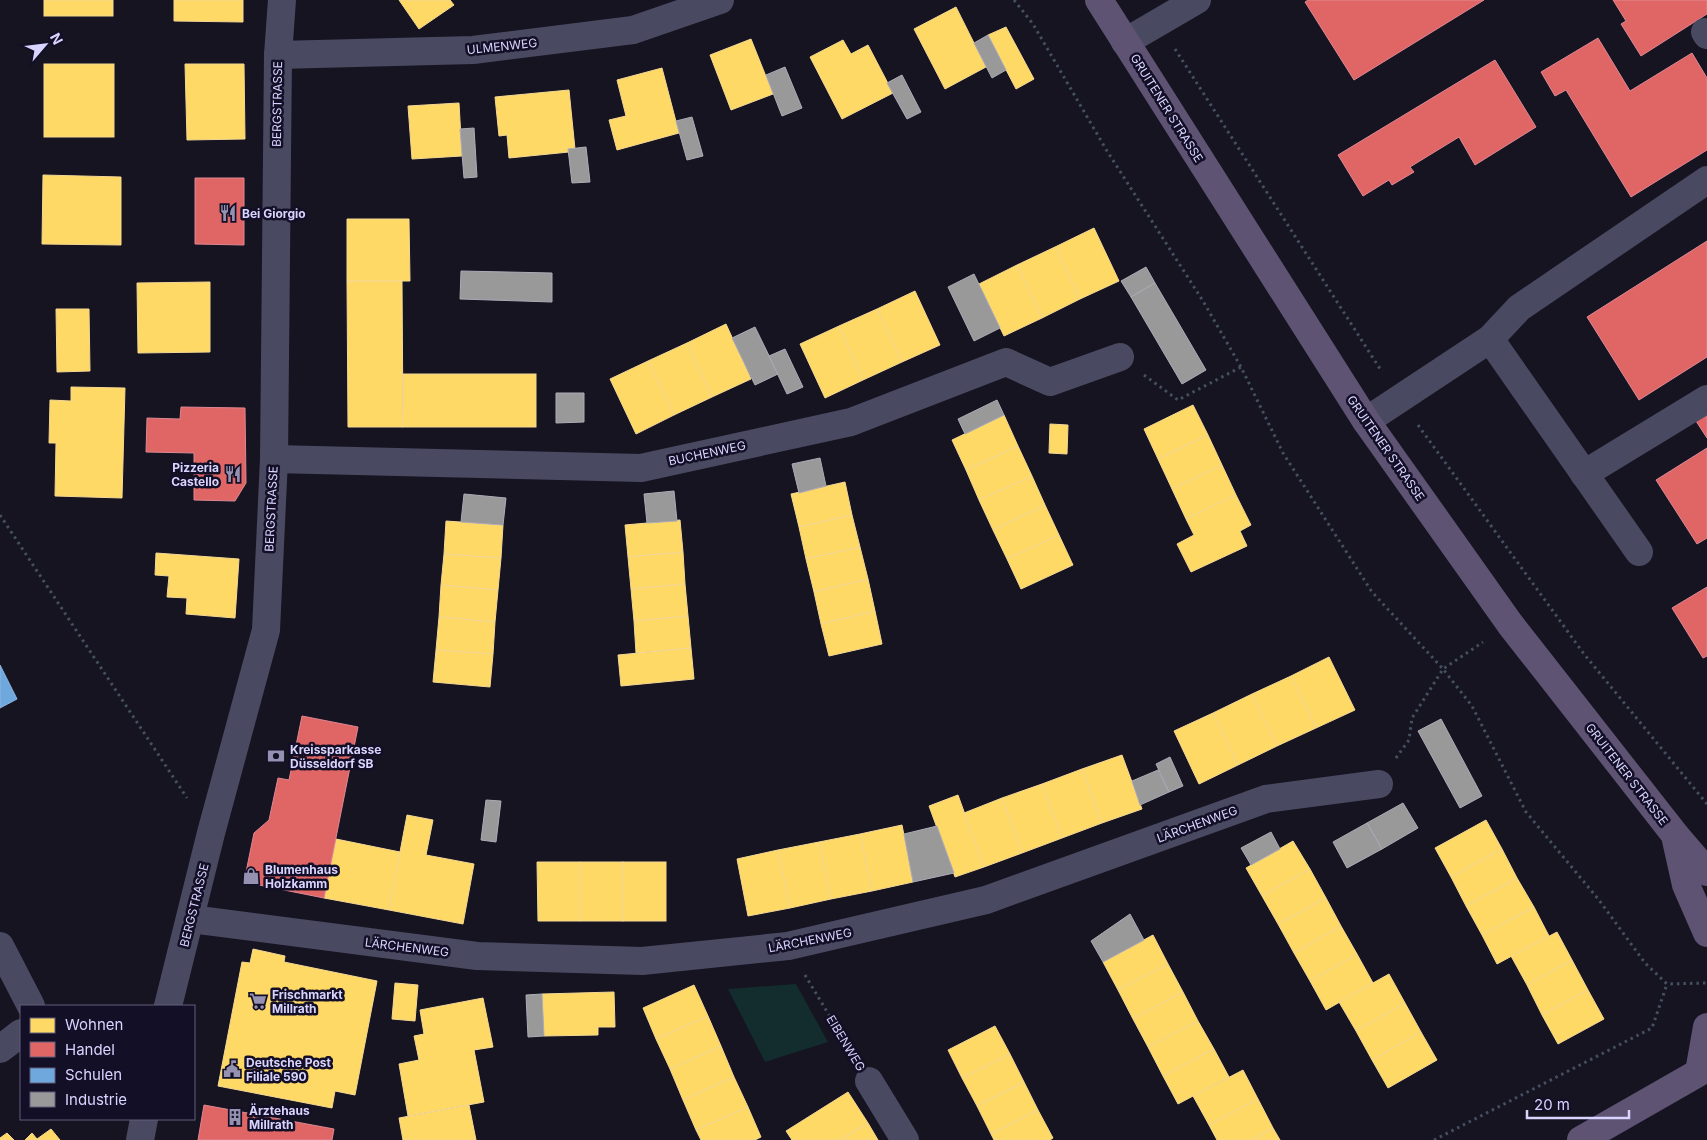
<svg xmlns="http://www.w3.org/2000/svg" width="1707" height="1140" font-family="Inter,sans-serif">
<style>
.green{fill:#132c2d}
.homes{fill:#ffd966;stroke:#f4d894}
.shops{fill:#e06666;stroke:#de8794}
.schools{fill:#6fa8dc;stroke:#8fb5e6}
.industry{fill:#999;stroke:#acabb8}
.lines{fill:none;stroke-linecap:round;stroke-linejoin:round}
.path{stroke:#44505f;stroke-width:3;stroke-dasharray:2.5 4;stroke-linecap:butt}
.minor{stroke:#4a4962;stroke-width:28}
.major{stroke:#5e5373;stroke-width:28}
.labels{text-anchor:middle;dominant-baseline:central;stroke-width:5;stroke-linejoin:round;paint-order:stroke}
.street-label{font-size:12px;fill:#d9d4ff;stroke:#130f26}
.poi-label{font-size:12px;font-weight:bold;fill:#d9d4ff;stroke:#130f26;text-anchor:start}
</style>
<rect width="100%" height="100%" fill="#161421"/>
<polygon class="green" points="796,984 828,1042 765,1062 728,989"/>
<g class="homes">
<rect x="44" y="0" width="69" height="16"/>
<polygon points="174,0 243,0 243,22 174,21"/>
<polygon points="399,0 450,0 454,5 419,29"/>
<polygon points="956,7 986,67 945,89 914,29"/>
<polygon points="1006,27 1034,79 1016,89 988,35"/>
<polygon points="751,39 773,94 731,110 710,55"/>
<polygon points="843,40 851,54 868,45 893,93 842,119 810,57"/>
<rect x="44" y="64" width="70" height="73"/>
<polygon points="185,64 244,64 245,139 187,140"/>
<polygon points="662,68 679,133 617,150 609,120 626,116 617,80"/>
<polygon points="569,90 575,149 568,149 569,152 509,158 507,135 499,136 495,97"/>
<polygon points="459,103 462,156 412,159 408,106"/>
<polygon points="43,175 121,177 121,245 42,244"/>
<polygon points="347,219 409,219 410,281 347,281"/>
<polygon points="1094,228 1119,281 1080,299 1055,247"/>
<polygon points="1055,247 1080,299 1042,318 1017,265"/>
<polygon points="1017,265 1042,318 1004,336 979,284"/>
<polygon points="347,281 402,281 403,427 348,427"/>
<polygon points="210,282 210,352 138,353 137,283"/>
<polygon points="915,291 940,345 902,362 877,309"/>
<polygon points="56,309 89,309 90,371 57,372"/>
<polygon points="877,309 902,362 863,380 839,326"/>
<polygon points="726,324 751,379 712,397 687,343"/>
<polygon points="839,326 863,380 825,398 800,344"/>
<polygon points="687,343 712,397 674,415 648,361"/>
<polygon points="648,361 674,415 636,434 610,379"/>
<rect x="403" y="374" width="133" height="53"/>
<polygon points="71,387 125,388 122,498 55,496 56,443 49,443 50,400 71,401"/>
<polygon points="1193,405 1208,435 1158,459 1144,429"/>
<polygon points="1004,415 1018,446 966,470 952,440"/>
<polygon points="1050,424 1068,425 1067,454 1049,453"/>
<polygon points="1208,435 1222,465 1172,489 1158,459"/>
<polygon points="1018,446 1032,476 979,500 966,470"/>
<polygon points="1222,465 1236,495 1186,519 1172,489"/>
<polygon points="1032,476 1045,505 993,530 979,500"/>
<polygon points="845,482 852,515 799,527 791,494"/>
<polygon points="1236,495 1251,525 1240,531 1247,546 1191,572 1177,544 1194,535 1186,519"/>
<polygon points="1045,505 1059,535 1007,559 993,530"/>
<polygon points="852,515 860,547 806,559 799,527"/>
<polygon points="680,520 683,552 628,557 625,525"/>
<polygon points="446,521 503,525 501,558 444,554"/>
<polygon points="1059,535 1073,565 1021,589 1007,559"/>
<polygon points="860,547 868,579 814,592 806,559"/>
<polygon points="683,552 685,584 631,589 628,557"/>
<polygon points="156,553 239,559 235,618 186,614 187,598 167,597 169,576 155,575"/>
<polygon points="444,554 501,558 498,590 441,585"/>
<polygon points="868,579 875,611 821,624 814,592"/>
<polygon points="685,584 688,616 634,621 631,589"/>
<polygon points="441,585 498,590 495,622 439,617"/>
<polygon points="875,611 882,644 829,656 821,624"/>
<polygon points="688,616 691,648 636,653 634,621"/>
<polygon points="439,617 495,622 493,654 436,650"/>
<polygon points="691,648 694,679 621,686 618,655"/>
<polygon points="436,650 493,654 490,687 433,682"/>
<polygon points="1329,657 1355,710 1316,728 1291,676"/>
<polygon points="1291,676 1316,728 1277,746 1252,694"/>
<polygon points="1252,694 1277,746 1238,765 1213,713"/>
<polygon points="1213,713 1238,765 1199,784 1174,731"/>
<polygon points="1122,755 1142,809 1102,823 1082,769"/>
<polygon points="1082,769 1102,823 1062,838 1042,784"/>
<polygon points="1042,784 1062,838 1022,853 1002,798"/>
<polygon points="958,795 984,867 955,877 929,806"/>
<polygon points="1002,798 1022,853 984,867 964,813"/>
<polygon points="407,815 433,820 426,855 474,864 463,924 389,910"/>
<polygon points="1486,820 1502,849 1451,877 1435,848"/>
<polygon points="902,825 913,882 872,891 860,834"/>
<polygon points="860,834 872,891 831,899 819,842"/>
<polygon points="336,839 400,852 389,910 324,898"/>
<polygon points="1293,841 1310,869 1262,896 1246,868"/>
<polygon points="819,842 831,899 790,908 778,850"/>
<polygon points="1502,849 1517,878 1466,906 1451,877"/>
<polygon points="778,850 790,908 748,916 737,859"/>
<polygon points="537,862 580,862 580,921 538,921"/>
<rect x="580" y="862" width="43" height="59"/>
<rect x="623" y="862" width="43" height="59"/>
<polygon points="1310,869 1326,898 1278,924 1262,896"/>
<polygon points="1517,878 1534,907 1482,935 1466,906"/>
<polygon points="1326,898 1341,926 1294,953 1278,924"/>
<polygon points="1534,907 1549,936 1497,964 1482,935"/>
<polygon points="1341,926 1357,954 1310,981 1294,953"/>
<polygon points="1557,932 1572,960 1527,985 1511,956"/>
<polygon points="1153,935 1168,964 1118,990 1103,962"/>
<polygon points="253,949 285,956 284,962 377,981 355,1095 335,1091 332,1108 218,1086 242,962 250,963"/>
<polygon points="1357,954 1373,983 1326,1010 1310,981"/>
<polygon points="1572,960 1588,990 1542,1015 1527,985"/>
<polygon points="1168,964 1183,992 1133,1019 1118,990"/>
<polygon points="1389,974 1405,1003 1356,1031 1339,1002"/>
<polygon points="395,983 418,985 415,1021 392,1019"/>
<polygon points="694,985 708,1016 656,1039 643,1008"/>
<polygon points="1588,990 1604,1019 1558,1044 1542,1015"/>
<polygon points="614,992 615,1027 598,1027 598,1035 544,1036 542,994"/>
<polygon points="1183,992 1198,1021 1148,1047 1133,1019"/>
<polygon points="483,998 493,1047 474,1050 484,1102 408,1116 399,1064 419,1060 414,1036 424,1034 420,1010"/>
<polygon points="1405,1003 1421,1032 1372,1060 1356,1031"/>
<polygon points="708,1016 721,1046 670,1069 656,1039"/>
<polygon points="1198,1021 1214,1049 1163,1076 1148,1047"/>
<polygon points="995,1026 1010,1054 962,1078 948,1050"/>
<polygon points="1421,1032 1437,1060 1388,1088 1372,1060"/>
<polygon points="721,1046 734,1077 683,1100 670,1069"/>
<polygon points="1214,1049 1229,1077 1178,1104 1163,1076"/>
<polygon points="1010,1054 1024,1082 977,1106 962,1078"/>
<polygon points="1243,1070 1258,1099 1209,1125 1193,1096"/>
<polygon points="734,1077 748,1107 696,1130 683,1100"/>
<polygon points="1024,1082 1038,1110 991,1134 977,1106"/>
<polygon points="848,1092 868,1123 840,1140 792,1140 786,1131"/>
<polygon points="1258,1099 1273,1128 1251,1140 1217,1140 1209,1125"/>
<polygon points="469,1105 476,1140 403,1140 399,1118"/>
<polygon points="748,1107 761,1137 755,1140 701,1140 696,1130"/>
<polygon points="1038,1110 1053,1138 1050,1140 994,1140 991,1134"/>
<polygon points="868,1123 878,1140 840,1140"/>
<polygon points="1273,1128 1280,1140 1251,1140"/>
<polygon points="51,1129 60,1140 25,1140 32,1133 37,1139"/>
<polygon points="7,1133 14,1140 0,1140 0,1138"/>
</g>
<g class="shops">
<polygon points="1308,0 1484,0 1354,80 1305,2"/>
<polygon points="1613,0 1707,0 1707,14 1641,56 1621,24 1626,21"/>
<polygon points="1598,38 1630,91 1692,53 1707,78 1707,150 1631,197 1566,90 1555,96 1541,72"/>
<polygon points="1495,60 1536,127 1475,165 1459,137 1410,167 1414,172 1392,185 1389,180 1363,196 1338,155"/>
<polygon points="195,178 244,178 244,245 195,244"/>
<polygon points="1707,241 1707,357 1639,400 1587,317"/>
<polygon points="181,407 245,408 246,483 235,501 194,500 194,453 146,452 147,418 180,419"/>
<polygon points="1707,410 1707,438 1694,418"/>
<polygon points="1707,448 1707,538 1697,544 1656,480"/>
<polygon points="1707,587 1707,656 1703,658 1672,608"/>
<polygon points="302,716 358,727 324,898 244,882 254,833 269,820 278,778 289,780"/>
<polygon points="204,1105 334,1129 332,1140 198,1140"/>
</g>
<polygon class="schools" points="0,665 17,699 0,708"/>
<g class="industry">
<polygon points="988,35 1006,70 992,78 974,43"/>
<polygon points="785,67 802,108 782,116 766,75"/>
<polygon points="902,75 921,112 907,119 887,83"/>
<polygon points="692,117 703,156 687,160 676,121"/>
<polygon points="474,128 477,177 464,178 460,129"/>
<polygon points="586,147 590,182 572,183 568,149"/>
<polygon points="1146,267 1155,283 1131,297 1121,281"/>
<polygon points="461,271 552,273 552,302 460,299"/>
<polygon points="974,274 1000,328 974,341 948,287"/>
<polygon points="1155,283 1206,370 1182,384 1131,297"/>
<polygon points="755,327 778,374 755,385 732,338"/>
<polygon points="785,349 803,387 787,394 769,356"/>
<polygon points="556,393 584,393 584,422 556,423"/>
<polygon points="997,400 1004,415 965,434 958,419"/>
<polygon points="820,458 826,486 799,493 792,464"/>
<polygon points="674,491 677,521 647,523 644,494"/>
<polygon points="464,494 506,498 503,525 461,522"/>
<polygon points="1441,719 1482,796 1460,808 1418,731"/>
<polygon points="1170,757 1183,786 1169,792 1156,764"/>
<polygon points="1158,770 1169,792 1140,805 1132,781"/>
<polygon points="486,800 501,801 496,842 481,840"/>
<polygon points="1403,803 1418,828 1382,849 1367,823"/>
<polygon points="1367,823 1382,849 1347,868 1333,842"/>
<polygon points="937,826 954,873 913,882 904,834"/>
<polygon points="1271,832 1280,849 1251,865 1241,848"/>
<polygon points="1130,914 1144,940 1103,962 1091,941"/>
<polygon points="542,994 544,1036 528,1037 526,995"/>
</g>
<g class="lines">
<g class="path">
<polyline points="1014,0 1033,24 1107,151 1203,301 1241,367 1283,453 1372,592 1443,669 1472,706 1526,812 1599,900 1645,963 1667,984 1707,983"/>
<polyline points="1175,49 1382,372"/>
<polyline points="1144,375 1178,400 1241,367"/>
<polyline points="1418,425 1584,654 1707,804"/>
<polyline points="0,515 187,798"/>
<polyline points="1396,758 1409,740 1412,718 1443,669 1483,642"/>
<polyline points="805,975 853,1055"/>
<polyline points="1434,1140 1652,1028 1667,984"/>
</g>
<g class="minor">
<polyline points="1705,32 1707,35"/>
<polyline points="1125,42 1197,0"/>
<polyline points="278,55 473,50 633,30 720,0"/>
<polyline points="1490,339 1519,308 1707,180"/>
<polyline points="1366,421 1490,339 1639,552"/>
<polyline points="274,459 641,468 851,422 1006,362 1050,382 1120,357"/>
<polyline points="1584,474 1707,399"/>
<polyline points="191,919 477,956 642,961 788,946 986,900 1266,799 1379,784"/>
<polyline points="0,946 31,1006"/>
<polyline points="168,1006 211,833 266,630 274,459 278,55 282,0"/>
<polyline points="0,1049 21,1033"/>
<polyline points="869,1081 905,1140"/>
<polyline points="140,1140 144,1119"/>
</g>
<g class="major">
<polyline points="1099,0 1366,421 1510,624 1676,836 1707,872"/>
<polyline points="1676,840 1686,885 1707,933"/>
<polyline points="1699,1072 1707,1027"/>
<polyline points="1581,1140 1707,1068"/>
</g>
</g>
<defs>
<g id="restaurant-bare" transform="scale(1.35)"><path d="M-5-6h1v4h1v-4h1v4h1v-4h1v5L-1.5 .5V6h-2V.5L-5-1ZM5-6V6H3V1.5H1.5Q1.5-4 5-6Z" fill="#9591b1" stroke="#130f26" stroke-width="2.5" paint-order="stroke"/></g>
<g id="bank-bare" transform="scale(1.35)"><path d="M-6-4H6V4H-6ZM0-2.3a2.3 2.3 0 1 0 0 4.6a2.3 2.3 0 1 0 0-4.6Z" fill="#9591b1" stroke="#130f26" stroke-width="2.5" paint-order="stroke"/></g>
<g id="shop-bare" transform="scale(1.35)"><path d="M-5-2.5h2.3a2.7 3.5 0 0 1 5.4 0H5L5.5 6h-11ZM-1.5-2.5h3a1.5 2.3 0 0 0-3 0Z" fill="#9591b1" stroke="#130f26" stroke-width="2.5" paint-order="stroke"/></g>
<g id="supermarket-bare" transform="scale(1.35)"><path d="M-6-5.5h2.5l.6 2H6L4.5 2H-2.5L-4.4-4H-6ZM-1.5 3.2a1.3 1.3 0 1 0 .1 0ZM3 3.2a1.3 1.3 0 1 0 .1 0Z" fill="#9591b1" stroke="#130f26" stroke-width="2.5" paint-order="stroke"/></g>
<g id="civic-bare" transform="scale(1.35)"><path d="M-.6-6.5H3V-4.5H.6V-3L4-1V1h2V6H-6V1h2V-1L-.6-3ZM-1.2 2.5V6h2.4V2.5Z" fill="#9591b1" stroke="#130f26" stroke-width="2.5" paint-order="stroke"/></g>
<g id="building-bare" transform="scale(1.35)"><path d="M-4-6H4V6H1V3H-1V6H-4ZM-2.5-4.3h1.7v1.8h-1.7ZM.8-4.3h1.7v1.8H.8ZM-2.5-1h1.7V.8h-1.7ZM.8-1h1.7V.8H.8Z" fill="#9591b1" stroke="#130f26" stroke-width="2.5" paint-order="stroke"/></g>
</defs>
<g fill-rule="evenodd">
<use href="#restaurant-bare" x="228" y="213"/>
<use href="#restaurant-bare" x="233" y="474"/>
<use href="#bank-bare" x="276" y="756"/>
<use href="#shop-bare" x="251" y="876"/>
<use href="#supermarket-bare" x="258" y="1001"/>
<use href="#civic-bare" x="232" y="1069"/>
<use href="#building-bare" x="235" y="1117"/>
</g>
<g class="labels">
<g class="street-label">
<text transform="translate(502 46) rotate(-6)">ULMENWEG</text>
<text transform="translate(277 104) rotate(-89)">BERGSTRASSE</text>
<text transform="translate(1167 108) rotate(58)">GRUITENER STRASSE</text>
<text transform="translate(1386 448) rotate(55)">GRUITENER STRASSE</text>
<text transform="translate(707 453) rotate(-12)">BUCHENWEG</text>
<text transform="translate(271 509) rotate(-87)">BERGSTRASSE</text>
<text transform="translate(1627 774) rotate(52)">GRUITENER STRASSE</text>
<text transform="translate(1197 824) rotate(-20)">LÄRCHENWEG</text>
<text transform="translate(194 905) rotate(-76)">BERGSTRASSE</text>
<text transform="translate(810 940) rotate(-11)">LÄRCHENWEG</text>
<text transform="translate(407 947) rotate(7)">LÄRCHENWEG</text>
<text transform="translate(846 1043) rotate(59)">EIBENWEG</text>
</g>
<g class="poi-label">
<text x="242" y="213">Bei Giorgio</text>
<text x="219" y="467" text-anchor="end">Pizzeria<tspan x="219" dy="14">Castello</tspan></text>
<text x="290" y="749">Kreissparkasse<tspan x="290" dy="14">Düsseldorf SB</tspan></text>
<text x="265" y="869">Blumenhaus<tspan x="265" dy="14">Holzkamm</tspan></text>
<text x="272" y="994">Frischmarkt<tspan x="272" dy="14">Millrath</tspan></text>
<text x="246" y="1062">Deutsche Post<tspan x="246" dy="14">Filiale 590</tspan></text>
<text x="249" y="1110">Ärztehaus<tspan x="249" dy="14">Millrath</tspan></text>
</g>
</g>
<rect x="20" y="1005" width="175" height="115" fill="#130f26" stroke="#625e7d"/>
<rect x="30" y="1018" width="25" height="15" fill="#ffd966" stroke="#625e7d"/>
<text x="65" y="1030" font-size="15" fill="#d9d4ff">Wohnen</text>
<rect x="30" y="1042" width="25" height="15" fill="#e06666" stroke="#625e7d"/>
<text x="65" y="1055" font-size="15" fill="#d9d4ff">Handel</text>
<rect x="30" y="1068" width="25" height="15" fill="#6fa8dc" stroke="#625e7d"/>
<text x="65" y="1080" font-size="15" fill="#d9d4ff">Schulen</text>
<rect x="30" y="1092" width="25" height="15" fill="#999999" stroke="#625e7d"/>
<text x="65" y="1105" font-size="15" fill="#d9d4ff">Industrie</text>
<g transform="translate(45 45) rotate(62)" stroke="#130f26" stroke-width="4" paint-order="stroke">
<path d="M0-4L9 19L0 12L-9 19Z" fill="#d9d4ff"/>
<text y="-8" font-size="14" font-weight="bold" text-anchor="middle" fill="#d9d4ff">N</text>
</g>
<path d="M1527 1110v8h102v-8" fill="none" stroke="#d9d4ff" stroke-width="2.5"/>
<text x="1534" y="1110" font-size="15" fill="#d9d4ff" stroke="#130f26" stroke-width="4" paint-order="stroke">20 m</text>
</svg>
